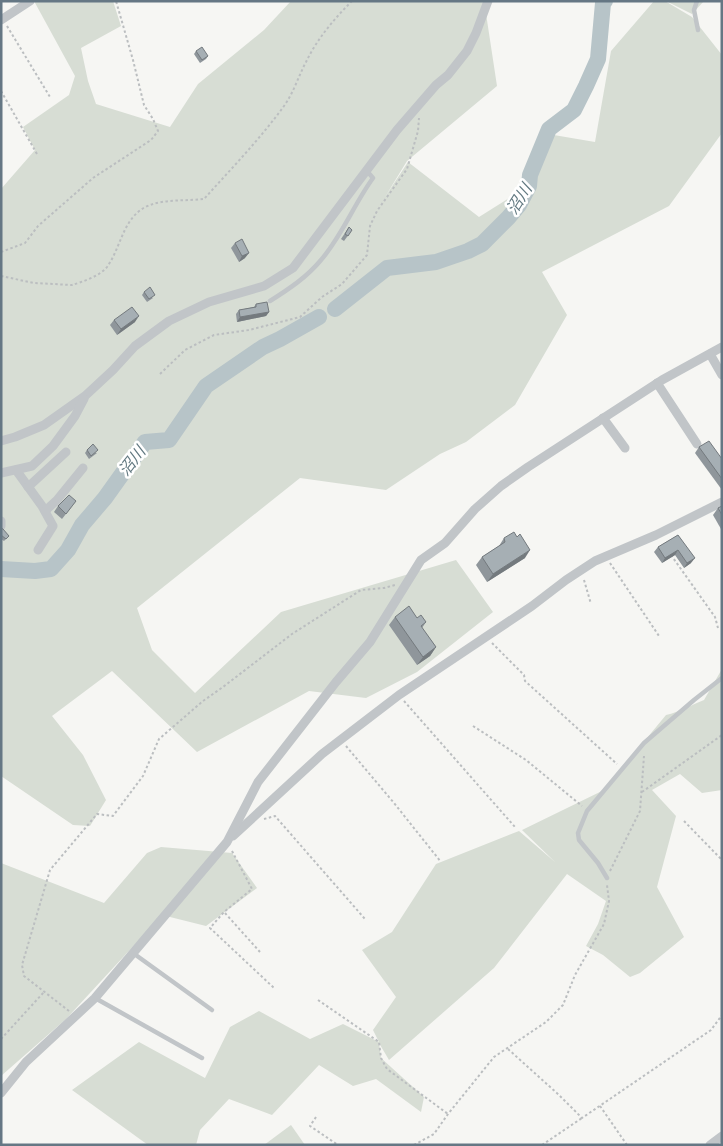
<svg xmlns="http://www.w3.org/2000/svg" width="723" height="1146" font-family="'Fira Sans','Noto Sans JP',sans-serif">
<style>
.green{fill:#d7ddd4}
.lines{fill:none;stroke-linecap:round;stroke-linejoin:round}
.river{stroke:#b7c4c8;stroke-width:16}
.path{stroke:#bbbec0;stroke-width:2;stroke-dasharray:2.5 2.5;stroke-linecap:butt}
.service{stroke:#c1c5c8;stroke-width:4.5}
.minor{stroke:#c1c5c8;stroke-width:9}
.wall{fill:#8f969b}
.shaded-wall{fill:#747a7e}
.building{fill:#a6afb4;stroke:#747a7e}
.labels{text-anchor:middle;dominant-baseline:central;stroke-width:5;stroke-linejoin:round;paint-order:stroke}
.water-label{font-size:16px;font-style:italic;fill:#617880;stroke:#fff}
</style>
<rect width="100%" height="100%" fill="#f6f6f3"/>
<g class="green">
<polygon points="34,1 113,1 121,26 81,48 88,81 96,104 170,127 198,84 264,30 291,1 489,1 485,7 497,86 407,161 385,197 408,162 479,217 514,195 542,133 595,142 611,51 654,1 665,1 692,17 722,55 722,133 669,206 542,272 567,315 515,405 466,442 440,454 386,490 300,478 137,608 152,650 195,693 281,612 456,560 493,612 417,672 366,698 309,691 197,752 112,671 52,716 83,755 106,800 90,826 73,825 1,776 1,189 35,150 23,127 69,95 75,76"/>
<polygon points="666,1 704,1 692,14"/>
<path d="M 722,669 L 722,790 L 702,793 L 680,774 L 652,790 L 676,816 L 657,887 L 684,937 L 640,973 L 630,977 L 603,955 L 586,946 L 598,924 L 606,901 L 567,874 L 494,968 L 389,1060 L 379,1043 L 381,1058 L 424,1097 L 421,1112 L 376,1079 L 353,1086 L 319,1065 L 272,1115 L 229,1099 L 200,1130 L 196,1145 L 148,1145 L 72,1090 L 139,1042 L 205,1078 L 230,1027 L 259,1011 L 310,1039 L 343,1024 L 379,1042 L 373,1030 L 396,997 L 362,950 L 392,932 L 436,864 L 519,831 L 555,862 L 522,830 L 604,790 L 666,715 C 680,712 691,705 704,700 Z"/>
<polygon points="161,847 232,853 257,888 206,926 162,915 66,1019 1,1076 1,863 104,903 147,853"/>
<polygon points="291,1125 305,1145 264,1145"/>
</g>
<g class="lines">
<g class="river">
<polyline points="335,309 387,268 436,262 468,251 482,244 508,218 519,205 529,186 530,175 549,129 574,110 586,86 598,59 603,3 605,1"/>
<polyline points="1,569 35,571 51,569 68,550 82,525 105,498 145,442 169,440 206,386 263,347 280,339 319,317"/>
</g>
<g class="path">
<polyline points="7,26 50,97"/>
<polyline points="1,91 37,154"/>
<polyline points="1,252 25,243 38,226 93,178 151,140 158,131 153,119 144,105 133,60 116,1"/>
<path d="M 1,276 L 34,283 L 72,285 C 82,282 100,276 107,267 C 122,246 123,215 150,205 C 166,199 187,201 204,199 C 231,169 260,139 284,106 C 294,92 298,77 306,62 C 317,39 334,19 352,1"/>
<polyline points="160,374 185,350 214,335 249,330 300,317 322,297 342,284 367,255 370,226 377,211 407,169 418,131 419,118"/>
<polyline points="671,555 715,617 718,628"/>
<polyline points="610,563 659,636"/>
<polyline points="584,580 591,604"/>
<polyline points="492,643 524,675 525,681 617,764"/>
<polyline points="404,701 515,827"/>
<polyline points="473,726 526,760 582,806"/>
<polyline points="346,746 394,803 441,862"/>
<polyline points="642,792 722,735"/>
<polyline points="264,819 275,816 365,919"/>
<polyline points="684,821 722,860"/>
<polyline points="232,851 252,889 224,912 210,928 274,988"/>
<polyline points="610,871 640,811 644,756"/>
<polyline points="225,913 260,952"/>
<polyline points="318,1000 379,1042 381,1058 387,1069 448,1114"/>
<polyline points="69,1011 24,976 22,965 50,870 97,814 113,816 143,776 159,739 203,701 223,687 292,634 361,590 384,588 395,585"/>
<polyline points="1,1039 44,992"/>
<polyline points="508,1049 559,1095 582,1118 711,1030 722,1015"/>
<polyline points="600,1106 627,1145"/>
<polyline points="316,1117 310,1126 338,1145"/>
<polyline points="414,1145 434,1134 448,1114 494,1057 546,1022 563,1005 575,975 604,924 609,901 607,885"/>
<polyline points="542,1145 582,1118"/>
</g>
<g class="service">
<polyline points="697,1 694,10 698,30"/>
<path d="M 270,301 C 289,289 307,277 321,260 C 342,236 354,204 373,178 L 366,170"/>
<polyline points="607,878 598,863 579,840 578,833 587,811 644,743 694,700 722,678"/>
<polyline points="133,953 212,1010"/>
<polyline points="95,998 202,1058"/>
</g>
<g class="minor">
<polyline points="1,20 30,1"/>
<polyline points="710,354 722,375"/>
<polyline points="657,383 697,444"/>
<polyline points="603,418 625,448"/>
<polyline points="1,441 15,437 44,425 85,396 113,370 135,346 169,321 209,302 264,286 293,268 397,130 436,85 448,75 467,51 476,33 488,1"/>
<polyline points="16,470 42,506 53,526 38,550"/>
<polyline points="1,473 32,466 53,446 75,416 84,399"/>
<polyline points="28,487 66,452"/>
<polyline points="45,511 57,500 83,468"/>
<polyline points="1,521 1,526"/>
<polyline points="233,836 322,754 399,695 532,606 566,580 595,561 656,535 722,502"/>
<polyline points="1,1093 26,1062 95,998 227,842 258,782 336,682 370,642 421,560 445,543 475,509 501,486 528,467 662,380 722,347"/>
<polyline points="710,1145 722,1136"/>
</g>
</g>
<g class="wall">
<polygon points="196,51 208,56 206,59 200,63 194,54"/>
<polygon points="349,227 352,230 344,241 341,239"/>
<polygon points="235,243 245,258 239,262 231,248"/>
<polygon points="144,292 153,298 147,302 142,295"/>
<polygon points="256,304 269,312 266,316 237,322 236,314 239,310 254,307"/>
<polygon points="114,320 135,322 117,335 110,325"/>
<polygon points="699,447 722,459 722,490 695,453"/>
<polygon points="87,450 97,453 89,459 85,453"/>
<polygon points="76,501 62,519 54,512 58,506"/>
<polygon points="722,506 722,528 721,529 713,515 718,508"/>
<polygon points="1,528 9,536 4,541 1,539"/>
<polygon points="678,535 691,563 684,568 675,555 662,563 654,552 658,547"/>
<polygon points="504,538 525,558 487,582 476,565 482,557 499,546"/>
<polygon points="395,617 417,618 426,622 422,628 436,647 430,656 417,665 389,625"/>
</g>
<g class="shaded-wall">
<polygon points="249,253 245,258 239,262 242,256"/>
<polygon points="269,312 266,316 237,322 240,317"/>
<polygon points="139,316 135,322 117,335 121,329"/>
<polygon points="530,550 525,558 487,582 493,574"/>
<polygon points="678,550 675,555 662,563 665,558"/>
<polygon points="695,558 691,563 684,568 687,563"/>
<polygon points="436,647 430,656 417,665 423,657"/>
</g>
<g class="building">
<polygon points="202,47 208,56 202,60 196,51"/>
<polygon points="349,227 352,230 348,236 345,234"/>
<polygon points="242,239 249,253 242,256 235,243"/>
<polygon points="150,287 155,295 149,299 144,292"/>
<polygon points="267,302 269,312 240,317 239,310 256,307 256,304"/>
<polygon points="132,307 139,316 121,329 114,320"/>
<polygon points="709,441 722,459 722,479 699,447"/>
<polygon points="93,444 98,450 91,456 87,450"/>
<polygon points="69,495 76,501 66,514 58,506"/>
<polygon points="722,506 722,515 718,508"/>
<polygon points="1,528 3,529 9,536 6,539 1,535"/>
<polygon points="514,532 517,537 520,534 530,550 493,574 482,557 505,542 504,538"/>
<polygon points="678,535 695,558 687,563 678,550 665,558 658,547"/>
<polygon points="409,606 417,618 421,615 426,622 421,626 436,647 423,657 395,617"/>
</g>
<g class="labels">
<g class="water-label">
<text transform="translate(519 199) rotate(-58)">沼川</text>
<text transform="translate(132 461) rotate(-52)">沼川</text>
</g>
</g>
<rect width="723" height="1146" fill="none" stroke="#657784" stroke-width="5"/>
</svg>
